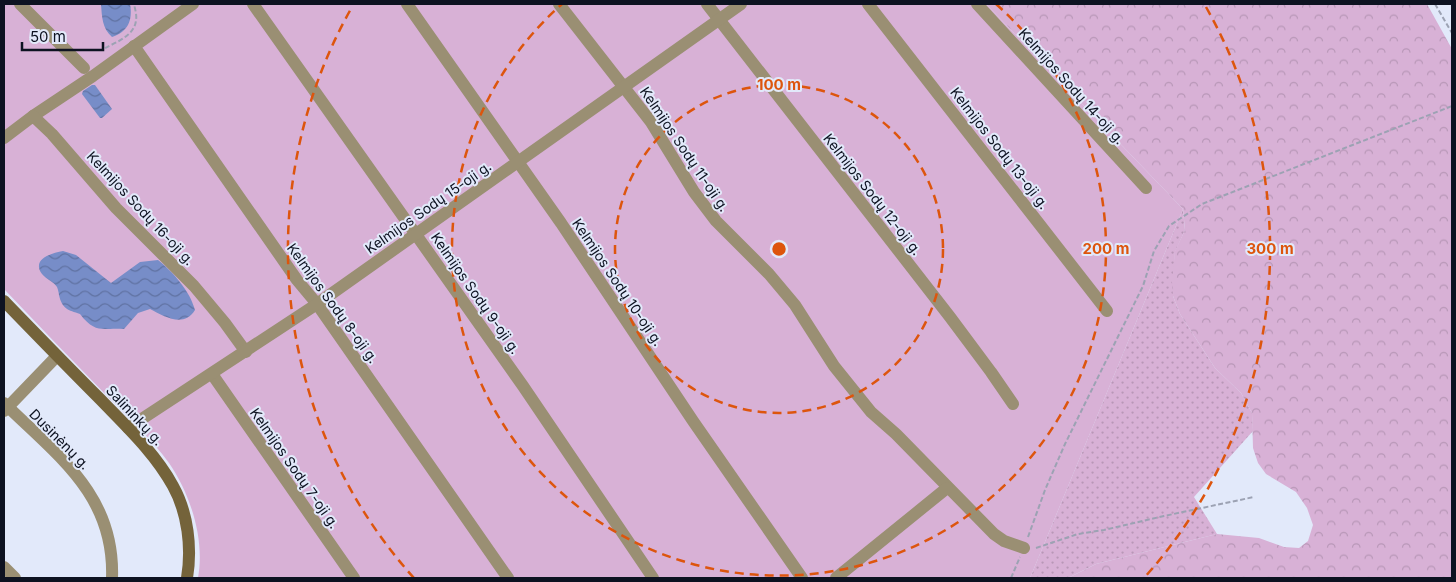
<svg xmlns="http://www.w3.org/2000/svg" width="1456" height="582" font-family="Inter,sans-serif">
<style>
.grass{fill:url(#grass-dots)}
.forest{fill:url(#forest-crowns)}
.garden{fill:#d8b1d6}
.water{fill:url(#water-waves)}
.lines{fill:none;stroke-linecap:round;stroke-linejoin:round}
.path{stroke:#9ca2b3;stroke-width:2;stroke-dasharray:5 2.5;stroke-linecap:butt}
.street{stroke:#9a8f73;stroke-width:12}
.secondary{stroke:#74633a;stroke-width:12}
.ring{fill:none;stroke:#dd550d;stroke-width:2.5;stroke-dasharray:9 6}
.labels{text-anchor:middle;dominant-baseline:central;stroke-width:4;stroke-linejoin:round;paint-order:stroke}
.street-label{font-size:14px;fill:#0d1221;stroke:#e2e9fa}
.centre{fill:#dd550d;stroke:#e2e9fa;stroke-width:2.5}
.ring-label{font-size:15px;text-anchor:middle;font-weight:bold;fill:#dd550d;stroke:#e2e9fa;stroke-width:4;stroke-linejoin:round;paint-order:stroke}
</style>
<defs>
<pattern id="grass-dots" width="8" height="8" patternUnits="userSpaceOnUse" patternTransform="scale(1.25)"><rect width="8" height="8" fill="#d8b1d6"/><path d="M2 2h.1M6 6h.1" fill="none" stroke="#b897b7" stroke-width="1.8" stroke-linecap="round"/></pattern>
<pattern id="forest-crowns" width="20" height="18" patternUnits="userSpaceOnUse" patternTransform="scale(1.25)"><rect width="20" height="18" fill="#d8b1d6"/><path d="M2 6a3 3 0 1 1 6 0M12 15a3 3 0 1 1 6 0" fill="none" stroke="#b897b7"/></pattern>
<pattern id="water-waves" width="16" height="10" patternUnits="userSpaceOnUse" patternTransform="scale(1.25)"><rect width="16" height="10" fill="#778dc8"/><path d="M0 5q4-4 8 0t8 0" fill="none" stroke="#6072a2"/></pattern>
</defs>
<rect width="100%" height="100%" fill="#e2e9fa"/>
<polygon class="grass" points="1183,209 1185,230 1175,252 1173,296 1180,314 1215,368 1241,393 1252,413 1253,431 1194,497 1217,534 1096,564 1068,578 1030,578"/>
<polygon class="forest" points="986,4 1427,4 1452,49 1452,578 1068,578 1096,564 1217,534 1259,538 1284,547 1299,548 1308,541 1313,525 1307,508 1296,492 1266,474 1258,463 1253,448 1252,413 1241,393 1215,368 1180,314 1173,296 1172,282 1175,251 1185,230 1183,209"/>
<path class="garden" d="M 4,4 L 986,4 L 1183,209 L 1030,578 L 198,578 C 205,540 191,495 169,463 C 152,439 129,419 109,398 C 74,362 39,326 4,289 Z"/>
<g class="water">
<path d="M 101,4 L 130,4 C 133,20 128,32 112,37 C 102,28 102,17 101,4 Z"/>
<polygon points="92,85 95,85 112,109 102,118 100,118 82,94 83,91"/>
<path d="M 63,251 L 76,255 L 111,283 L 140,262 L 158,260 C 173,272 190,291 195,310 C 184,328 165,317 150,309 L 138,313 L 124,329 C 103,327 96,335 80,314 C 68,310 62,309 59,295 C 59,294 58,289 57,287 C 54,282 46,279 42,274 C 31,259 52,253 63,251 Z"/>
</g>
<g class="lines">
<g class="path">
<polyline points="1435,4 1452,33"/>
<path d="M 105,48 C 117,42 135,35 136,20 C 137,15 135,9 134,4"/>
<polyline points="1028,537 1045,490 1065,444 1143,286 1154,251 1169,226 1202,204 1452,106"/>
<polyline points="1036,548 1078,534 1104,530 1164,516 1254,497"/>
<polyline points="1011,578 1020,557"/>
</g>
<g class="street">
<polyline points="20,4 84,68"/>
<polyline points="253,4 523,386 653,578"/>
<polyline points="407,4 561,223 693,421 802,578"/>
<polyline points="559,4 651,122 694,192 716,221 769,274 795,305 834,366 871,412 896,434 994,534 1004,541 1024,548"/>
<polyline points="707,4 950,317 991,372 1013,404"/>
<polyline points="868,4 1107,311"/>
<polyline points="977,4 1146,188"/>
<polyline points="134,46 297,280 317,304 508,578"/>
<polyline points="33,116 93,76 193,4"/>
<polyline points="4,138 33,116 52,134 116,208 194,286 225,323 246,352"/>
<polyline points="212,374 354,578"/>
<path d="M 4,403 C 58,456 115,495 112,578"/>
<polyline points="4,411 57,356"/>
<polyline points="128,428 317,304 741,4"/>
<polyline points="4,567 15,578"/>
<polyline points="836,578 947,488"/>
</g>
<path class="secondary" d="M 4,301 C 36,334 67,366 100,399 C 126,426 155,453 173,486 C 188,513 192,548 187,578"/>
</g>
<g class="ring">
<circle cx="779" cy="249" r="164"/>
<path d="M996 4A327 327 0 1 1 562 4"/>
<path d="M414 578A491 491 0 0 1 352 7M1206 7A491 491 0 0 1 1144 578"/>
</g>
<g class="labels">
<g class="street-label">
<text transform="translate(1072 86) rotate(48)">Kelmijos Sodų 14-oji g.</text>
<text transform="translate(1000 148) rotate(52)">Kelmijos Sodų 13-oji g.</text>
<text transform="translate(685 149) rotate(56)">Kelmijos Sodų 11-oji g.</text>
<text transform="translate(873 194) rotate(52)">Kelmijos Sodų 12-oji g.</text>
<text transform="translate(428 207) rotate(-35)">Kelmijos Sodų 15-oji g.</text>
<text transform="translate(141 208) rotate(47)">Kelmijos Sodų 16-oji g.</text>
<text transform="translate(618 282) rotate(56)">Kelmijos Sodų 10-oji g.</text>
<text transform="translate(476 293) rotate(55)">Kelmijos Sodų 9-oji g.</text>
<text transform="translate(333 303) rotate(54)">Kelmijos Sodų 8-oji g.</text>
<text transform="translate(135 415) rotate(47)">Salininkų g.</text>
<text transform="translate(60 439) rotate(45)">Dusinėnų g.</text>
<text transform="translate(295 468) rotate(55)">Kelmijos Sodų 7-oji g.</text>
</g>
</g>
<circle cx="779" cy="249" r="8" class="centre"/>
<g class="ring-label">
<text x="779" y="90">100 m</text>
<text x="1106" y="254">200 m</text>
<text x="1270" y="254">300 m</text>
</g>
<rect width="1456" height="582" fill="none" stroke="#0d1221" stroke-width="10"/>
<path d="M22 42v8h81v-8" fill="none" stroke="#0d1221" stroke-width="2.5"/>
<text x="30" y="42" font-size="15" fill="#0d1221" stroke="#e2e9fa" stroke-width="4" paint-order="stroke">50 m</text>
</svg>
